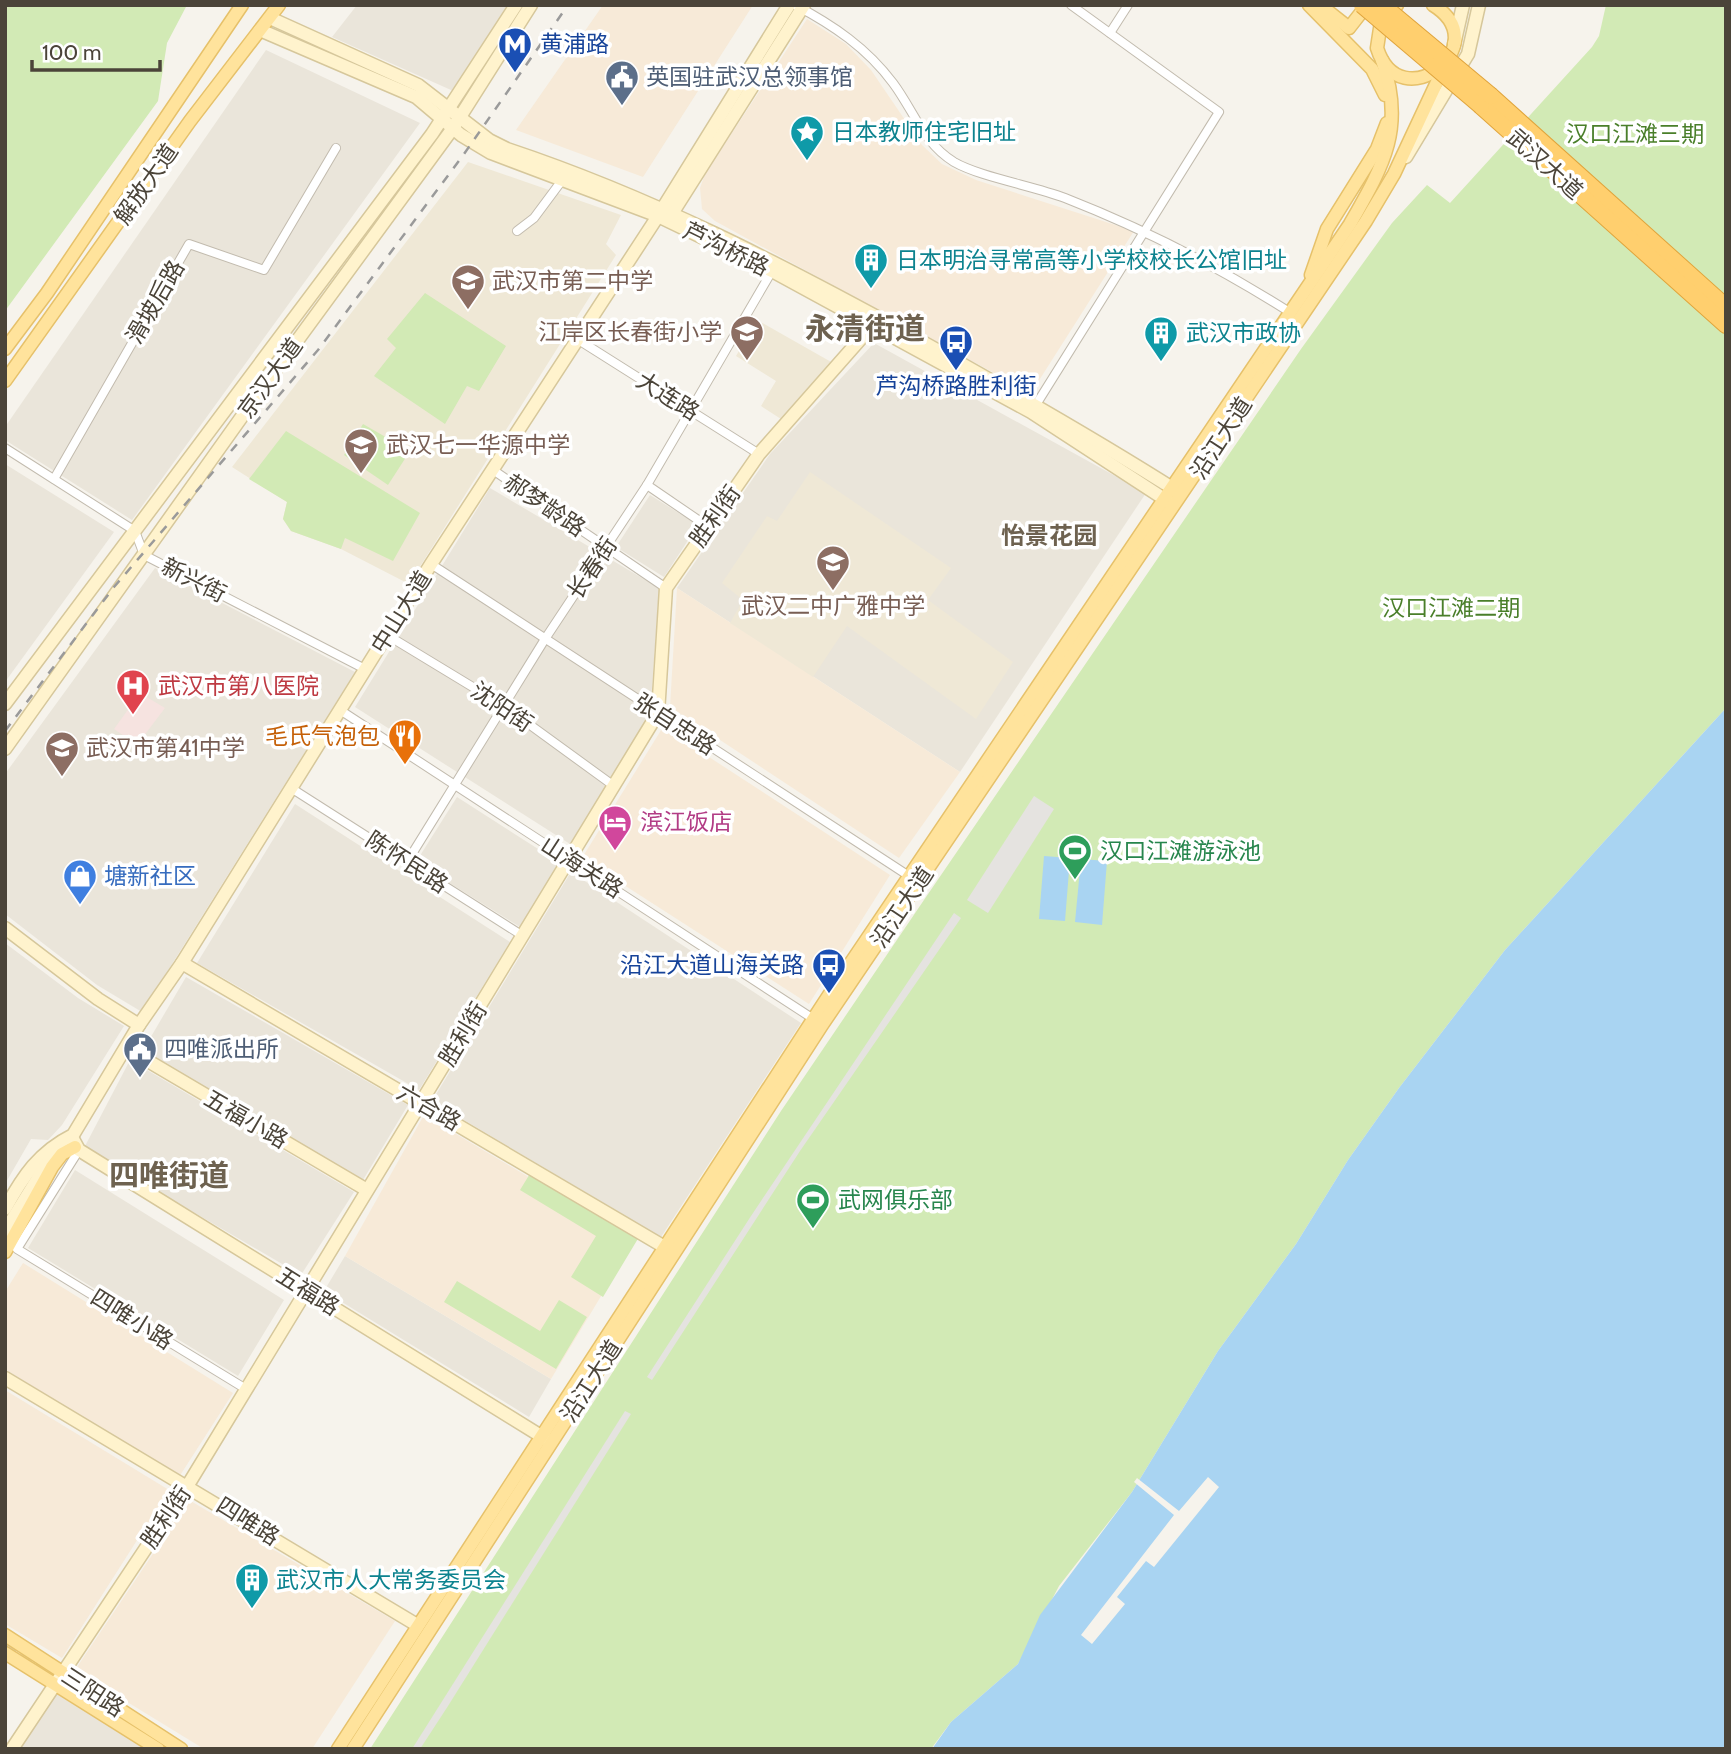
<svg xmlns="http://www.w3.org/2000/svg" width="1731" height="1754" font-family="Cabin,'Noto Sans SC',sans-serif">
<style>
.residential{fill:#eae5da}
.commercial{fill:#f7ead8}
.education{fill:#efe8d6}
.medical{fill:#f6e3e0}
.green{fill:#d2eab5}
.parking{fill:#e5e3e0}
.water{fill:#a9d4f2}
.pier{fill:#f6f3ec}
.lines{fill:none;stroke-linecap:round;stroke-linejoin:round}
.primary-tunnel{stroke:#d4d0c8;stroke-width:12;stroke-dasharray:12 6;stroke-linecap:butt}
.street-casing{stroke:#c2bbae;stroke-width:10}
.secondary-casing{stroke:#d6c79b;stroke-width:15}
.primary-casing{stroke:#e6c16a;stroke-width:15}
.highway-casing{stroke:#e0a43c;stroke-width:18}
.street{stroke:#fff;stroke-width:8}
.secondary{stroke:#fff3cd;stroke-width:12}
.primary{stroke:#ffe39c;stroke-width:12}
.highway{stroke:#ffcf6e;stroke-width:16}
.rail{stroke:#9a9a9a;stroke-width:2.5;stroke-dasharray:9 9;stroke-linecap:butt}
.highway-bridge-casing{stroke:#e0a43c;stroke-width:18;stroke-linecap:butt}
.highway-bridge{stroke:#ffcf6e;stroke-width:16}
.labels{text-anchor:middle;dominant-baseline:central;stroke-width:7;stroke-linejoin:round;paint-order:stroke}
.transit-label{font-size:23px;fill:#164399;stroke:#fff;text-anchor:start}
.service-label{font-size:23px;fill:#4e5e75;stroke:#fff;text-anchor:start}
.culture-label{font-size:23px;fill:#0d838f;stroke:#fff;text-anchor:start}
.park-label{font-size:23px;fill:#4a7f2a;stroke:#fff}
.street-label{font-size:23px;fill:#4b4439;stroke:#fff}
.education-label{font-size:23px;fill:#785e54;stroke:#fff;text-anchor:start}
.health-label{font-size:23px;fill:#be3a42;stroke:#fff;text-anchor:start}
.food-label{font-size:23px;fill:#c56008;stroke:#fff;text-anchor:end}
.hotel-label{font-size:23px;fill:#b23c85;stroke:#fff;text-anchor:start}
.leisure-label{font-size:23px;fill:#27864d;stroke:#fff;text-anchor:start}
.shop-label{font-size:23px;fill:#366cbe;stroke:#fff;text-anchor:start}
.neighbourhood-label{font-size:24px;font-weight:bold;fill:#6e6250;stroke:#fff}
.district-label{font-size:30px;font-weight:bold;fill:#6e6250;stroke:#fff}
</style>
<rect width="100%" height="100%" fill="#f6f3ec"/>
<g class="residential">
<polygon points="357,5 521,5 460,94 332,37"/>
<polygon points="266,50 420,123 132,520 5,440 5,427"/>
<polygon points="874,343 1146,493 960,772 677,588 770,454"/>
<polygon points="5,464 114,532 5,682"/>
<polygon points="490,488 659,588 650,716 570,844 355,707"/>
<polygon points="650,495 698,525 664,577 616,547"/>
<polygon points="155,568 355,672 142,1012 97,985 5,914 5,774"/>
<polygon points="457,797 560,863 520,927 416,862"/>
<polygon points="295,804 510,942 419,1090 197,963"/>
<polygon points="571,872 801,1023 661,1237 432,1101"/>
<polygon points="5,943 78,998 124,1026 62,1125 48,1140 31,1139 5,1184"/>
<polygon points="186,977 408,1105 363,1180 142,1052"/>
<polygon points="130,1060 354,1192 301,1275 84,1148"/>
<polygon points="75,1170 284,1300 238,1376 28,1248"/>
<polygon points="345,1256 551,1379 529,1417 324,1291"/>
<polygon points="57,1692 146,1749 19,1749"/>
</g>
<g class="commercial">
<polygon points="603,5 753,5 643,177 516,130"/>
<polygon points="807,19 846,44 871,70 922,145 942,164 976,180 1134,231 1031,393 715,221 702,209 700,188 705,174"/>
<polygon points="677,588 960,772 899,858 670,707"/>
<polygon points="663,727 890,875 809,1004 582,858"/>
<polygon points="424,1115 635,1240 551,1379 345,1256"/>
<polygon points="23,1263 233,1393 179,1477 5,1369 5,1292"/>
<polygon points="5,1390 169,1490 62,1658 5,1624"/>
<polygon points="189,1500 395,1621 312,1749 204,1749 75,1670"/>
</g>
<g class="education">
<polygon points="468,162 621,215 606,244 616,255 409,584 341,549 291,531 283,519 287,502 232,467"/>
<polygon points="757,320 833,363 781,419 761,406 776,381 736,356"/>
<polygon points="810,472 951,568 928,600 1013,662 976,719 847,626 813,677 730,623 743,600 722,583 767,516 777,521"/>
</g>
<polygon class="medical" points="140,693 165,708 137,745 114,729"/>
<g class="green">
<polygon points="5,5 187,5 167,43 158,101 5,311"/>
<polygon points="1606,5 1726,5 1726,708 1505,950 1399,1088 1348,1160 1296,1244 1218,1351 1132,1492 1059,1586 1018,1664 951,1722 931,1749 370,1749 781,1111 926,897 1301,349 1392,223 1427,185 1450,203 1592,47 1599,36"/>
<polygon points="425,293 506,346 479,391 467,386 445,424 374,376 396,348 387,339"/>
<polygon points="363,424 410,451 388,485 344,455"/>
<polygon points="286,431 420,513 393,561 345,538 341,549 291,531 283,519 287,502 249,479"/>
<polygon points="531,1172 639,1237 603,1297 571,1277 596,1236 520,1190"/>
<polygon points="457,1281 540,1331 559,1300 587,1317 556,1369 444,1302"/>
</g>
<g class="parking">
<polygon points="1034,796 1054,809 988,913 967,900"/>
<polygon points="954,913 961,918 800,1151 652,1380 647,1377 751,1216"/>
<polygon points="625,1411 631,1414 448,1706 420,1749 412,1749"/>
</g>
<g class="water">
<polygon points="1726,708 1726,1749 932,1749 951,1722 1018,1664 1040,1615 1132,1492 1218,1351 1296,1244 1348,1160 1399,1088 1505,950"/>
<polygon points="1044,856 1070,858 1065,921 1039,919"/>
<polygon points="1081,859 1107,861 1102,925 1075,922"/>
</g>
<polygon class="pier" points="1208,1477 1219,1487 1154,1567 1146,1561 1117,1597 1125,1604 1092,1644 1081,1635 1174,1515 1134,1482 1137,1478 1179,1511"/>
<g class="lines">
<polyline class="primary-tunnel" points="5,1646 145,1733"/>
<g class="street-casing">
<g id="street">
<path d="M 795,5 C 833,25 867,48 893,83 C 914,111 923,143 954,162 C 980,177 1034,186 1065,198 C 1144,229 1219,267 1291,313"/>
<polyline points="1110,33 1128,5"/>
<polyline points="517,231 534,218 563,179"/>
<polyline points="577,339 759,454"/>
<polyline points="1034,408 1219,112 1071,5"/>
<polyline points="5,448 135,531 144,555 365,669"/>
<polyline points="493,470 666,588"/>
<polyline points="54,479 189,244 264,270 336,148"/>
<polyline points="647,485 707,526"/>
<polyline points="431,564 912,878"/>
<polyline points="387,635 504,706 614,786"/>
<polyline points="340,710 815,1020"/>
<polyline points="291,788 523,936"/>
<polyline points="407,862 545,639 647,485 772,271"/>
<polyline points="79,1150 17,1249 246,1389"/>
</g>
</g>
<g class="secondary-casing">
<g id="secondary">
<path d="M 270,18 L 418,85 L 489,140 L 507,149 C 651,197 777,262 910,335 C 1002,386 1092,437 1180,493"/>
<polyline points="260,30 416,97 461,135 491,153 658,216 772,271 1031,412 1172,504"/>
<polyline points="1454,45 1463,5"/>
<polyline points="1406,157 1468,54 1479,5"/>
<polyline points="667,217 673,212 804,5"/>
<polyline points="5,704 432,134 516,5"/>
<polyline points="5,749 253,401 453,128 531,5"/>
<polyline points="5,928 98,999 139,1025"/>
<polyline points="182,963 673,1252"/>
<polyline points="126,1048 367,1190"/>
<polyline points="73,1139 79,1150 549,1441"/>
<path d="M 5,1209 C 23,1176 39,1152 73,1135 L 139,1025 L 182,963 L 431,564 L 658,216 L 789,5"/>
<polyline points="5,1231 53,1154"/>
<polyline points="5,1378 417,1625"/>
<polyline points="12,1749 188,1485 658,713 666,588 759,454 879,318"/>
</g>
</g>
<g class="primary-casing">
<g id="primary">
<polyline points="1309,5 1372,69 1385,95"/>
<polyline points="1320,5 1349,28 1367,5"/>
<path d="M 1397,5 L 1381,22 L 1377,48 C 1400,121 1498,45 1433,5"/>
<polyline points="1311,275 1327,229 1377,149 1387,123"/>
<polyline points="5,349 47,293 242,5"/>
<polyline points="5,381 190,121 279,5"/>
<polyline points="5,1252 52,1167 62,1154 75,1147"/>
<polyline points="5,1635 181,1749"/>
<polyline points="5,1653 158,1749"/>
<path d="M 338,1749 L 829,995 L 1350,224 C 1383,166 1406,128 1382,60"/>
<polyline points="353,1749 822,1025 1366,221 1394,174 1445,65"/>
</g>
</g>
<g class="highway-casing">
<g id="highway">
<polyline points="1491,96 1726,307"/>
<polyline points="1481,106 1726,325"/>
</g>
</g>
<use href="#street" class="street"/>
<use href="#secondary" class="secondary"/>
<use href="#primary" class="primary"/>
<use href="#highway" class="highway"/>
<polyline class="rail" points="5,731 114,587 318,350 464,154 568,5"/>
<g class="highway-bridge-casing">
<g id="highway-bridge">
<polyline points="1362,5 1481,106"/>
<polyline points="1382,5 1491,96"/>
</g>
</g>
<use href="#highway-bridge" class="highway-bridge"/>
</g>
<defs>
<g id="metro-pin" transform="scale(1.75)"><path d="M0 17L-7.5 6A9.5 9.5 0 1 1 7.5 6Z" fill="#1a4fb4" stroke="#fff"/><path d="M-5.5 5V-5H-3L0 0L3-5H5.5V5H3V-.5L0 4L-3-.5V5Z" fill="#fff"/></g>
<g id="civic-pin" transform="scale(1.75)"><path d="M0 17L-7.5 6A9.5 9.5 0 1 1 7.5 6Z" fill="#5c6f8a" stroke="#fff"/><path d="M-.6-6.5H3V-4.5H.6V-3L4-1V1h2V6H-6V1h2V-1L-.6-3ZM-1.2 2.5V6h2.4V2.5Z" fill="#fff"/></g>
<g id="sight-pin" transform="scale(1.75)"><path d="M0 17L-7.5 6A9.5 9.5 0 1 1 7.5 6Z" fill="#0f9aa8" stroke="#fff"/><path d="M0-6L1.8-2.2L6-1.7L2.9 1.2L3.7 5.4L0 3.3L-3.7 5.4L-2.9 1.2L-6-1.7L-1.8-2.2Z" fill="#fff"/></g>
<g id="building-pin" transform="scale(1.75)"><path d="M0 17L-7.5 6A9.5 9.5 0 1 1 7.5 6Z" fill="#0f9aa8" stroke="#fff"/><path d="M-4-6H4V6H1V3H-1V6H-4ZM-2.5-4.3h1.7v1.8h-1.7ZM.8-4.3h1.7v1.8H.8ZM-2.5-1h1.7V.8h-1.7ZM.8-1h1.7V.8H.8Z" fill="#fff"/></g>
<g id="school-pin" transform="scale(1.75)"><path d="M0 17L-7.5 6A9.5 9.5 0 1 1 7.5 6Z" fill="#8d6e63" stroke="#fff"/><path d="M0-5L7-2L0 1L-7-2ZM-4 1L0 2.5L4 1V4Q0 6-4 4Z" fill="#fff"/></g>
<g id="bus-pin" transform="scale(1.75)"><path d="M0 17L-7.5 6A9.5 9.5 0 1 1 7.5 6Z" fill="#1a4fb4" stroke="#fff"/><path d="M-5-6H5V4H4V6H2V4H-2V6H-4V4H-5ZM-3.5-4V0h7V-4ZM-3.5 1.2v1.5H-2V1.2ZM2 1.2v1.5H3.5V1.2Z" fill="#fff"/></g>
<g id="hospital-pin" transform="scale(1.75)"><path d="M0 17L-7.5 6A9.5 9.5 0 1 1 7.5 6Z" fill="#e0444e" stroke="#fff"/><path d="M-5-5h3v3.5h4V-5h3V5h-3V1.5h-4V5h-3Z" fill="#fff"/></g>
<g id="restaurant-pin" transform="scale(1.75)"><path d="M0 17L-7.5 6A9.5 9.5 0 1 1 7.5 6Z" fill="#e8710a" stroke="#fff"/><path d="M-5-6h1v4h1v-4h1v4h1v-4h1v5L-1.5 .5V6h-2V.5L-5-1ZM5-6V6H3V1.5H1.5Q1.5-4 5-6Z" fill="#fff"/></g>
<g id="hotel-pin" transform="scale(1.75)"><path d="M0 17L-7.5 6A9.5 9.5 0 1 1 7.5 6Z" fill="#d1479c" stroke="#fff"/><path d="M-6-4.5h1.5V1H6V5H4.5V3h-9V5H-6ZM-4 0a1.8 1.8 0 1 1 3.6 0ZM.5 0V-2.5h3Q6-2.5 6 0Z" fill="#fff"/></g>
<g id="stadium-pin" transform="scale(1.75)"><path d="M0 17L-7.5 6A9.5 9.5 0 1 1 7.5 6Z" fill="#2e9e5b" stroke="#fff"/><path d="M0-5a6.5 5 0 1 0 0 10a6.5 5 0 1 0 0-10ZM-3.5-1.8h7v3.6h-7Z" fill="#fff"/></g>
<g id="shop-pin" transform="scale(1.75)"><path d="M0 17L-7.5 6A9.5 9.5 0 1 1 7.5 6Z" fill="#3f7fe0" stroke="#fff"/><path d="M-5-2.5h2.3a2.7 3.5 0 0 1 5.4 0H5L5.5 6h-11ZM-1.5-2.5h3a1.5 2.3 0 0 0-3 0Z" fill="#fff"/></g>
</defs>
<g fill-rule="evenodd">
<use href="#metro-pin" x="515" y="44"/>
<use href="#civic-pin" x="622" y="77"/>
<use href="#sight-pin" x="807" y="132"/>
<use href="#building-pin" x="871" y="260"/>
<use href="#school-pin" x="468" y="281"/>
<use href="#school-pin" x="747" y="332"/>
<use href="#building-pin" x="1161" y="333"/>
<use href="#bus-pin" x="956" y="342"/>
<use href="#school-pin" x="361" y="445"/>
<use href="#school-pin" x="833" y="562"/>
<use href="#hospital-pin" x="133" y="686"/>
<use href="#restaurant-pin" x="405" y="736"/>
<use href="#school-pin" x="62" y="748"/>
<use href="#hotel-pin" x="615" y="822"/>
<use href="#stadium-pin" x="1075" y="851"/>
<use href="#shop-pin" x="80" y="876"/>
<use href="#bus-pin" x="829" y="965"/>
<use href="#civic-pin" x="140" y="1049"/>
<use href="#stadium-pin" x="813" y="1200"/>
<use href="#building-pin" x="252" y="1580"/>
</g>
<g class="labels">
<g class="transit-label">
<text x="540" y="44">黄浦路</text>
<text x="956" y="386" text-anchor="middle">芦沟桥路胜利街</text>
<text x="804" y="965" text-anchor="end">沿江大道山海关路</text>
</g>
<g class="service-label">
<text x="646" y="77">英国驻武汉总领事馆</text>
<text x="164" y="1049">四唯派出所</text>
</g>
<g class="culture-label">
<text x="832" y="132">日本教师住宅旧址</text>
<text x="896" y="260">日本明治寻常高等小学校校长公馆旧址</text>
<text x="1186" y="333">武汉市政协</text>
<text x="276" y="1580">武汉市人大常务委员会</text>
</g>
<g class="park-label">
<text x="1635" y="134">汉口江滩三期</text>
<text x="1451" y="608">汉口江滩二期</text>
</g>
<g class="street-label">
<text transform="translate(1545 164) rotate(42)">武汉大道</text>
<text transform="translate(146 184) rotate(-55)">解放大道</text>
<text transform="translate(726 249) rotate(26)">芦沟桥路</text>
<text transform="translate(155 302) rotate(-60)">滑坡后路</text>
<text transform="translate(270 378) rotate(-54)">京汉大道</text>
<text transform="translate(668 396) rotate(32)">大连路</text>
<text transform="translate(1221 438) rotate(-57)">沿江大道</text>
<text transform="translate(545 505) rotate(34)">郝梦龄路</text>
<text transform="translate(715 516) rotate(-55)">胜利街</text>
<text transform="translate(592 568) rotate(-56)">长春街</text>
<text transform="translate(194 580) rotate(27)">新兴街</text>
<text transform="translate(401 612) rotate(-58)">中山大道</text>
<text transform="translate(502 707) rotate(34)">沈阳街</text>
<text transform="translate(675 724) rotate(33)">张自忠路</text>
<text transform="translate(407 862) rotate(33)">陈怀民路</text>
<text transform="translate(582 867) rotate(33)">山海关路</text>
<text transform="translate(902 907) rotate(-56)">沿江大道</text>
<text transform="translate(463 1034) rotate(-59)">胜利街</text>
<text transform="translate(429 1107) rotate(30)">六合路</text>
<text transform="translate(246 1119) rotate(30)">五福小路</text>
<text transform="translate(308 1291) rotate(32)">五福路</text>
<text transform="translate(132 1319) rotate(32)">四唯小路</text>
<text transform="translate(591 1381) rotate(-57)">沿江大道</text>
<text transform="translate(166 1517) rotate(-56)">胜利街</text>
<text transform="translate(248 1521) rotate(32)">四唯路</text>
<text transform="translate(93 1692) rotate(33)">三阳路</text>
</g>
<g class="education-label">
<text x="492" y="281">武汉市第二中学</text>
<text x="722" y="332" text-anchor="end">江岸区长春街小学</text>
<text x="386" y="445">武汉七一华源中学</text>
<text x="833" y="606" text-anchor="middle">武汉二中广雅中学</text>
<text x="86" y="748">武汉市第41中学</text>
</g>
<g class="health-label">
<text x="158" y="686">武汉市第八医院</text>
</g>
<g class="food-label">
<text x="380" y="736">毛氏气泡包</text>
</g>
<g class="hotel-label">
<text x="640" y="822">滨江饭店</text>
</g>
<g class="leisure-label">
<text x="1100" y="851">汉口江滩游泳池</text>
<text x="838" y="1200">武网俱乐部</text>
</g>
<g class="shop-label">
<text x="104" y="876">塘新社区</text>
</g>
<g class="neighbourhood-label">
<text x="1049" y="535">怡景花园</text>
</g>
<g class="district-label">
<text x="865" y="328">永清街道</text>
<text x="169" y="1175">四唯街道</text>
</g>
</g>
<rect width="1731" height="1754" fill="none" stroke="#4b4439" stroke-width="14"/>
<path d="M32 60v10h128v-10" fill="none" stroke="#4b4439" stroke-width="3.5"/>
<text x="42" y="60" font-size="21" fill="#4b4439" stroke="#ffffff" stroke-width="5" paint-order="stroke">100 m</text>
</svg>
